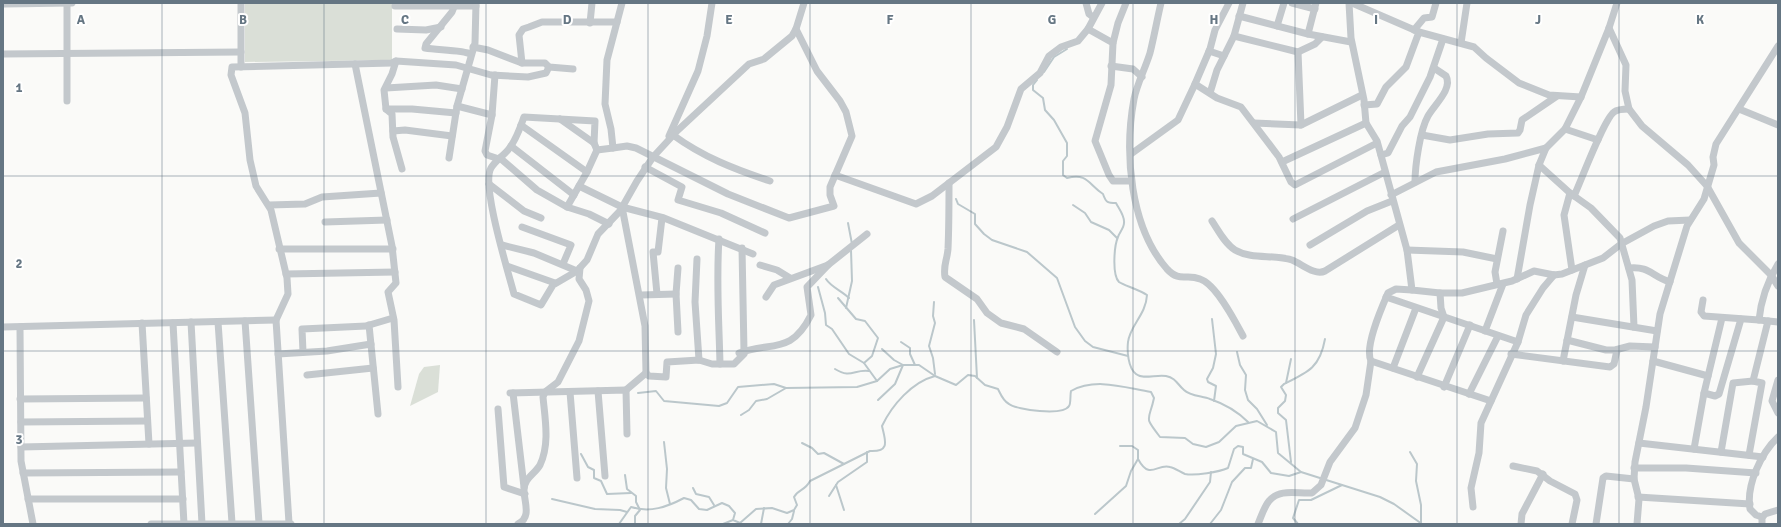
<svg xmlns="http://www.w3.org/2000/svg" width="1781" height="527" font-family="Signika,sans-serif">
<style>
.green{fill:#dadfd7}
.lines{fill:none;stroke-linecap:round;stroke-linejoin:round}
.stream{stroke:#bbc7cb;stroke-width:2}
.street{stroke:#c3c8cc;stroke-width:7}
.grid{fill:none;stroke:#657683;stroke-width:1;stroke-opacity:0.55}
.grid-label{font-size:13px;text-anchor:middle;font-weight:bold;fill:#657683;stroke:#fff;stroke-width:4;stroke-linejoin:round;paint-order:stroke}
</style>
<rect width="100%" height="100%" fill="#fafaf8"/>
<g class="green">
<polygon points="245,3 392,3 392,60 245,62"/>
<polygon points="440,365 438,392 410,406 419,374 424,367"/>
</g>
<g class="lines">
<g class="stream">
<polyline points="1044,72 1054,57 1067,49"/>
<path d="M 1037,80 L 1033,85 L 1033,90 L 1043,98 L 1045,110 L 1054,120 L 1067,143 L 1067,156 L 1063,161 L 1063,175 L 1067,178 C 1088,173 1088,184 1103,194 C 1106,203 1108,203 1116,203 C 1119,209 1125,216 1124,223 C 1124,228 1119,233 1118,237 C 1114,246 1112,275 1119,282 C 1123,285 1140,290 1147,295 C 1146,315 1130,325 1128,342 C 1127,351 1128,368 1136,374 C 1143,380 1157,374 1166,376 C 1176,378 1177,384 1184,390 C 1190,396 1202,396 1210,399 C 1225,404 1237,411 1248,422"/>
<polyline points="956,199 958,204 975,214 975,224 984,234 992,240 1027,252 1057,278 1075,327 1085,341 1093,347 1128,356"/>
<polyline points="1073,205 1085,213 1091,222 1109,230 1117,238"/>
<polyline points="848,223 852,244"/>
<path d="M 826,279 C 831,287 842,291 849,298"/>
<polyline points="818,287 825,313 826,325 832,329 849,354 864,363"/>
<polyline points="838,298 856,319 865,321 878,338 872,356 864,363 877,381"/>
<polyline points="934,302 933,316 935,323 929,346 933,358 935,374"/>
<polyline points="846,308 852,281 851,250"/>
<polyline points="1212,319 1216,354 1213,368 1207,379 1208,382 1216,386 1214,401"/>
<polyline points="974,320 977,378"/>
<polyline points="901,342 910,348 910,354 915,365"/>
<polyline points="1237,352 1240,365 1246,375 1245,390 1248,400 1257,409 1267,425"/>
<path d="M 835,369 C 851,379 854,369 869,371"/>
<polyline points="1286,383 1291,359"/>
<polyline points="638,393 656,391 664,401 719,406 727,403 738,387 774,384 786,388 857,387 877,381 890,369 903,365 919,365 935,376"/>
<polyline points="878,400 895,384 903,365 894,360 882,349"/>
<polyline points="741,415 749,410 756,401 767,399 786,388"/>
<polyline points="664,442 667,469 666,488 670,504"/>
<polyline points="802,443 812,448 818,454 824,453 844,464"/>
<polyline points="1120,446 1132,446 1138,450 1138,459"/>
<polyline points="1410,452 1417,464 1416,481 1421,505 1421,523"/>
<polyline points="581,454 588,467 594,470 594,478 601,481 607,494 631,493"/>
<path d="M 1291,462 L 1286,420 L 1278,413 L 1278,408 L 1285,401 L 1286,395 L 1281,387 L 1284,384 C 1309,372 1320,367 1325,339"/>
<polyline points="625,475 627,489 636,496 636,502 640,510 635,516 635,524"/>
<polyline points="836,485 844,510"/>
<polyline points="693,488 696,494 709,497 714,505"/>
<polyline points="829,496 838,482 867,462 867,452"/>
<polyline points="552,499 595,509 620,510 627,512"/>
<path d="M 1095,514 L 1126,486 L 1131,471 L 1138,459 C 1150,481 1157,463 1170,467 C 1175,468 1180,472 1185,474 C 1195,476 1219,472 1228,468 L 1234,449 L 1238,446 L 1243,447 L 1243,454 L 1262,462 L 1271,473 L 1289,476 L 1301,472"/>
<path d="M 619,524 L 631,507 C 650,513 667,507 684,498 L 691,500 L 699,509 L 707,510 L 722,503 L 729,506 L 735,513 L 733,520 L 740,523 L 756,509 L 772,508 L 787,513 L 794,510 L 797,505 L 794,497 C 798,489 805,491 810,481 L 870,451 C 891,452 885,440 882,426 C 892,405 912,382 935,376 L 956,385 L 968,375 L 975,376 L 985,385 L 998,389 C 1001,395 1003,401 1009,404 C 1017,410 1063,416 1069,406 C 1071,404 1070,395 1071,391 C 1096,377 1126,388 1151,392 L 1154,398 C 1149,422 1143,415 1160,437 L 1185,438 L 1193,444 L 1206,447 L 1219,442 L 1236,426 L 1257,421 L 1276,432 L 1278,453 L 1301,472 L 1380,497 L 1394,504 L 1422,524"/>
<polyline points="723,524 733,520"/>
<polyline points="761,524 764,508"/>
<polyline points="788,524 792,519 794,511"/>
<polyline points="1179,524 1185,519 1210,482 1211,472"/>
<polyline points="1210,524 1221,510 1232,482 1245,468 1251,468 1253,459"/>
<polyline points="1298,524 1293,518 1299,500 1311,500 1342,485"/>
</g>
<g class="street">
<polyline points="622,3 607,60 605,104 611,129 613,148 627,146 636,148 728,194 789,218 834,206 830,195 830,187 852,136 846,112 840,101 817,71 796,29"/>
<polyline points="1086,3 1089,14 1093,17"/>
<path d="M 1161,3 C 1157,20 1154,37 1150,53 C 1145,69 1137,84 1134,99 C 1124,153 1130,227 1167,269 C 1180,283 1186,273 1200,279 C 1216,284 1235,321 1243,336"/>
<polyline points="1292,3 1315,9"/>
<polyline points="1316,3 1308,34 1351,42"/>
<polyline points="1349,3 1351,38 1364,100 1366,123 1377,141 1407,250 1412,290 1440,293 1462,293 1512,281 1534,271 1554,275 1562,274 1603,258 1621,244 1654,226 1668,221 1690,220"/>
<polyline points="1352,3 1419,32 1474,47 1486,58 1519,83 1549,95 1581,97"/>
<polyline points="3,4 72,3"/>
<polyline points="395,6 476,6"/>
<path d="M 454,7 L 452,12 L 426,44 L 425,48 C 437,50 463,50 471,54"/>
<polyline points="1239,16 1308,34"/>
<polyline points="590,23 592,3"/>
<polyline points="1277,26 1284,3"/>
<polyline points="1609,28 1626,65 1625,91 1629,109 1642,126 1688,165 1707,186 1739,243 1771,275 1778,286"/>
<polyline points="397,29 426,30 441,27"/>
<polyline points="1088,29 1113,43 1111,85 1095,141 1109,175 1113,181 1131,181"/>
<polyline points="1414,30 1424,18 1432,17 1436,3"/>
<polyline points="1234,36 1243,3"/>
<polyline points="1113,43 1118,23 1126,3"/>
<polyline points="1461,43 1467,3"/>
<polyline points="473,47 488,50 522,63 519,35 523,29 529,27 542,22 617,22"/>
<polyline points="1209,51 1224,56"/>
<polyline points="1298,52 1301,125"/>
<polyline points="3,54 241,52"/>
<polyline points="396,61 392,74 384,90 386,109 392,114 393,137 402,169"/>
<polyline points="522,63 545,63 549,67 573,69"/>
<polyline points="355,64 392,246 396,283 388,292 394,320 398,387"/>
<polyline points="1111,66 1133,69 1142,77"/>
<polyline points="241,67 241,3"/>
<polyline points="1195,84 1210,49 1215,30 1229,3"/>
<polyline points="386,88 436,85 462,89"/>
<polyline points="1210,93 1217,70 1234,36 1298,52 1315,44 1322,37"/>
<polyline points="67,101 67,3"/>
<polyline points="1364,105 1377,104 1386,87 1406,67 1419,32"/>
<polyline points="457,106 492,115 485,151 487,155 499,159"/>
<polyline points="386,109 412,109 456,113"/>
<polyline points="1739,109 1778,125"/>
<polyline points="492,115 495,75"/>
<polyline points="560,119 594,143"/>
<polyline points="1254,123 1301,125 1362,95"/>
<polyline points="521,125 587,172"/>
<polyline points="1565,129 1598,140"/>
<polyline points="393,131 405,130 452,136"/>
<path d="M 673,135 C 703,157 734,169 770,181"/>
<polyline points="1422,135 1450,140 1488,134 1518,133 1520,130 1522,120 1557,96"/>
<polyline points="669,136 698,71 707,36 712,3"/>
<polyline points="511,146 574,195"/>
<path d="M 613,148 L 597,150 L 594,143 L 595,121 L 524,117 C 520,128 516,141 508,150 C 503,156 495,161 491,168 C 481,185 508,271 514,294 L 541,305 L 553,285 L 577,271 L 587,260 L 598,234 L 620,211 L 637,181 L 653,157 L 677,131 L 749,64 L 764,59 L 792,36 L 796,29 L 804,3"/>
<polyline points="1131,154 1178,120 1195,84 1217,98 1241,107 1279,157 1291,182 1295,185 1377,143"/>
<polyline points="1381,155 1388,153 1402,126 1410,117 1430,77 1443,39"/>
<polyline points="449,158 457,106 475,43 476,3"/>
<polyline points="500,158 537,190 567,207 589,214 609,224"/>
<polyline points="1282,162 1366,123"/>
<polyline points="1539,165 1570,193 1591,208 1620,238 1632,280 1634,327"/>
<polyline points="645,167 682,187 678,200 721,213 765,233"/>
<polyline points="835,175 916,204 932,196 996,147 1007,127 1021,89 1040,73 1049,56 1061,47 1078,41 1088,29 1102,3"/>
<path d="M 1415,182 C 1415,166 1420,130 1428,116 C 1434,105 1453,89 1446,76 L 1434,68"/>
<path d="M 949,183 C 949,205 949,227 948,249 C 947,261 943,265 945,277 L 977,299 L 987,313 L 1001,323 L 1024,329 L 1057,352"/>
<polyline points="489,184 524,211 541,218"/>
<polyline points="579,186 622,207 664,218 753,254"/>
<polyline points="1570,193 1564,215 1572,270"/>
<polyline points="1391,195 1436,172 1505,159 1546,148"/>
<path d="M 1574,196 C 1581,181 1604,119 1614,112 C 1618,109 1624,109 1629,109"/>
<polyline points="269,205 305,204 322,197 381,193"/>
<polyline points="567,207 587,172 597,150"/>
<polyline points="622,207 645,326 646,373"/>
<polyline points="1293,219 1385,172"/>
<path d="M 1212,221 C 1218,230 1225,244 1235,250 C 1252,260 1273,254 1292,260 C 1302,264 1315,276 1325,271 L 1399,225"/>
<polyline points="325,222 387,220"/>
<polyline points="522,227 571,245 563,264"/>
<path d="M 719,239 C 716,281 719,322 720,364"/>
<polyline points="502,245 534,253 577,271"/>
<polyline points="1310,245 1367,211 1392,201"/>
<polyline points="742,248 744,351"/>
<polyline points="279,249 393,249"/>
<polyline points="1407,250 1463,252 1497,259"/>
<polyline points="697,259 695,302 699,360"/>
<path d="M 1778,264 C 1767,282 1761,299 1759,320 L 1778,322"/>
<polyline points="760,265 777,270 790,278"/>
<polyline points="507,266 555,283"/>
<polyline points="678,268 676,294 678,332"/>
<path d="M 1629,268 C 1650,266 1651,276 1670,282"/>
<polyline points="286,274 395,272"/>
<polyline points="1517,279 1530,205 1539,165 1546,148 1565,129 1581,97 1609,28 1617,3"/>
<polyline points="1497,284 1495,272 1503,231"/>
<polyline points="657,294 653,252 658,252 662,218"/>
<polyline points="641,295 676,294"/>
<polyline points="766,297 774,285 828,265 867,234"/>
<polyline points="1386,297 1518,342"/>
<polyline points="1703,300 1701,312 1704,316 1759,320"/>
<polyline points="1572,317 1657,331"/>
<polyline points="245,321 259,523"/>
<polyline points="191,322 202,524"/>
<polyline points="218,322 232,523"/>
<polyline points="142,323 149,444"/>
<polyline points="173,323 184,524"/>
<polyline points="369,325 378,414"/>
<polyline points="3,327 276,320"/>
<polyline points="20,327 21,461 33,524"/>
<polyline points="1485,331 1503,284"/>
<polyline points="1567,340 1606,350 1615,350 1630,346 1655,347"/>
<polyline points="303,352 302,329 366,326 393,318"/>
<path d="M 739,353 C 772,341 791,355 811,315 L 807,287 L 828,265"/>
<polyline points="278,354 327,351 371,344"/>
<polyline points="1511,354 1610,367 1614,364 1617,350"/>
<polyline points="1371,361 1491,401"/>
<polyline points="1563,361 1576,295 1585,265"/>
<polyline points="1653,361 1708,376"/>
<polyline points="1393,368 1416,308"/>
<polyline points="307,375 373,368"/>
<polyline points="1417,377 1444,317 1441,308 1440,293"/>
<polyline points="1778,380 1772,401 1778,413"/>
<polyline points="1444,387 1470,325"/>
<polyline points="626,390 646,373 649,376 666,377 667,362 699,360 712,364 734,364 744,354"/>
<polyline points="598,391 605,476"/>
<polyline points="570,392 577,478"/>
<polyline points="510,393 626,390 627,434"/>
<polyline points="513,393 524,487"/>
<polyline points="1704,393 1715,396 1719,394 1741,319"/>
<polyline points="1469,394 1498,336"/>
<polyline points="20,399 146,398"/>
<polyline points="498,409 504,487 525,494"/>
<polyline points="21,422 147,421"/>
<polyline points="1639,443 1763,457"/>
<polyline points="21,447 197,443"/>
<polyline points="1694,449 1704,393 1722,318"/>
<polyline points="1721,452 1733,383 1753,381"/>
<polyline points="1749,455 1762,383 1753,381 1768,321"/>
<polyline points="1513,466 1537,471 1550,481 1575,494 1577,500 1572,524"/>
<polyline points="1634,468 1686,468 1756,473"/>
<polyline points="23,473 181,472"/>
<polyline points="1638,497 1750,504"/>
<polyline points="28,499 183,499"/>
<polyline points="1473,507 1471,488 1479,453 1481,423 1518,342 1526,315 1543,288 1554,275"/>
<path d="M 1762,517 L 1756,515 L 1750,509 C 1746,485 1761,453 1778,437"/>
<polyline points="289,523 276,320 288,294 287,278 271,210 256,186 250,160 245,113 231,75 232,67 392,63 396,61 456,65 491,75 528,77 546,73 549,67"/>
<polyline points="151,524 291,524"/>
<path d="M 518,524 C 532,517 524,502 524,490 C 524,478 535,474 540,465 C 550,444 545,419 543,397 L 545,392 L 558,382 L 579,341 L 589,301 L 586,290 L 579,279 L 580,268"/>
<path d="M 1258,524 C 1261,517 1264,507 1269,501 C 1280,488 1297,494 1312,493 L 1321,485 L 1330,462 L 1355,428 L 1366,395 L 1371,361 C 1364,347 1382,307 1388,293 L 1396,289 L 1412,290"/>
<polyline points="1521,524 1522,514 1543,474"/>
<polyline points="1596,524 1603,478 1606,476 1634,479"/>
<polyline points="1637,524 1639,499 1634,479 1635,462 1646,407 1660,314 1687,226 1704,199 1714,165 1713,157 1716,144 1778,46"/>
<polyline points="1762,524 1762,518 1765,514 1778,510"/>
</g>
</g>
<path class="grid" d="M 162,3 L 162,524M 324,3 L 324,524M 486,3 L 486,524M 648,3 L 648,524M 810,3 L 810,524M 971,3 L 971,524M 1133,3 L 1133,524M 1295,3 L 1295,524M 1457,3 L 1457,524M 1619,3 L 1619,524M 3,176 L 1778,176M 3,351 L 1778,351"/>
<g class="grid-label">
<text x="81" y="24">A</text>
<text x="243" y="24">B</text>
<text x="405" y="24">C</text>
<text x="567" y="24">D</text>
<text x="729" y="24">E</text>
<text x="890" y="24">F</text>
<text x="1052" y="24">G</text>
<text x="1214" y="24">H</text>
<text x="1376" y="24">I</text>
<text x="1538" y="24">J</text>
<text x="1700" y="24">K</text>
<text x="19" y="92">1</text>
<text x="19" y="268">2</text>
<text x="19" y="444">3</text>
</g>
<rect width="1781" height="527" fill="none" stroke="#657683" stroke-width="8"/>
</svg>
